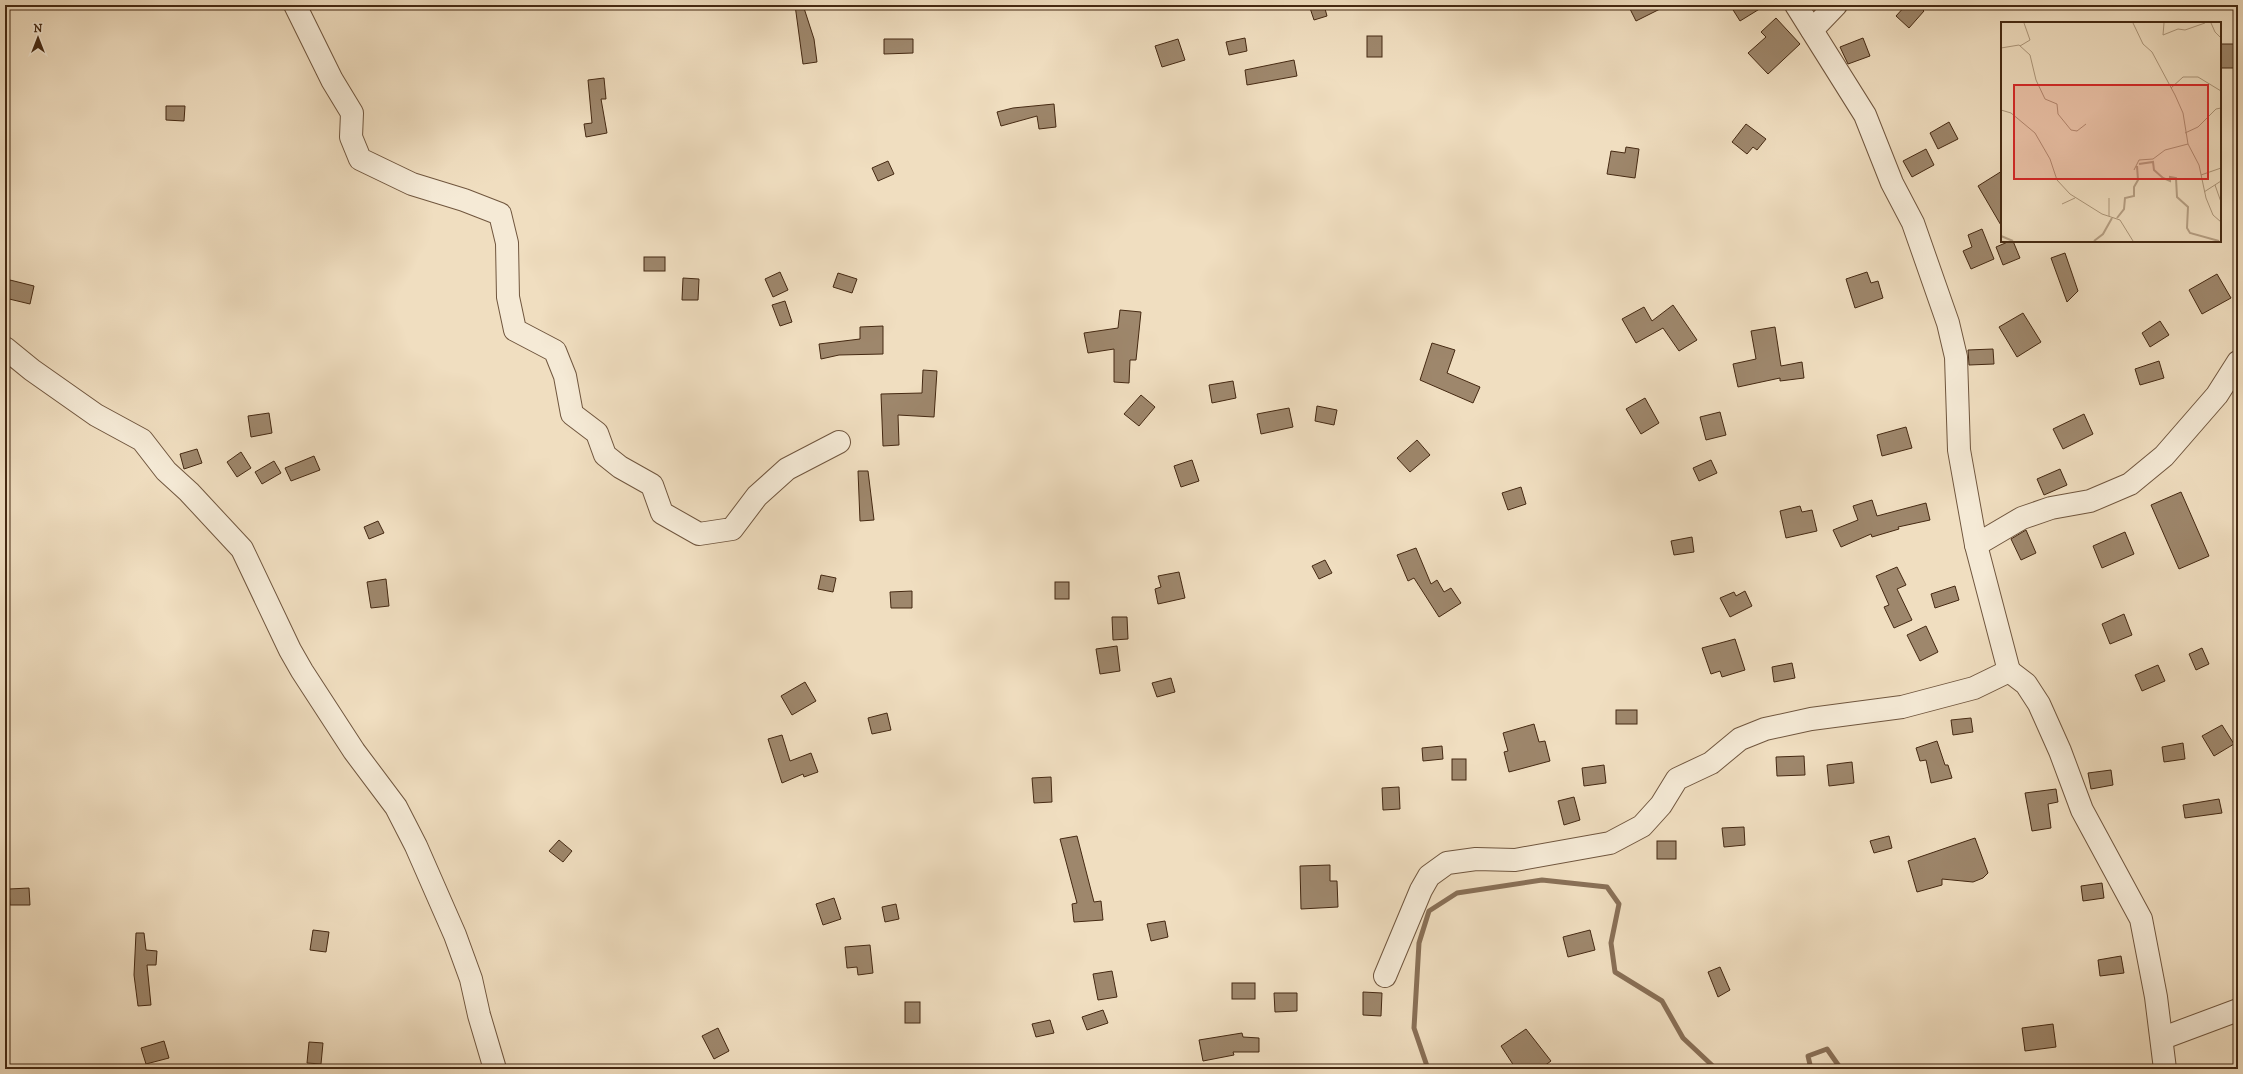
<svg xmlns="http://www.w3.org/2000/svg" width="2243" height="1074" font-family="'IM FELL DW Pica',serif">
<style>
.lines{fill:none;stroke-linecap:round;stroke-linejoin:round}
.stream{stroke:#897057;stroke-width:5}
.building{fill:#9e876c;stroke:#452912}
.minor-casing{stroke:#70563e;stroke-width:24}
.minor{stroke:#f5ead6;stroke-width:22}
.inset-river{fill:none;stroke:#b6a085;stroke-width:2}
.inset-road{fill:none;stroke:#ac967a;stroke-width:1}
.view{fill:#d62828;fill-opacity:0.15;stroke:#d62828;stroke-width:2}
.inset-edge{fill:none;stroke:#452912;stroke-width:2}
</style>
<rect width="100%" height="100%" fill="#f0dec0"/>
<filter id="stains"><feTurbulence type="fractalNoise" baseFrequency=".005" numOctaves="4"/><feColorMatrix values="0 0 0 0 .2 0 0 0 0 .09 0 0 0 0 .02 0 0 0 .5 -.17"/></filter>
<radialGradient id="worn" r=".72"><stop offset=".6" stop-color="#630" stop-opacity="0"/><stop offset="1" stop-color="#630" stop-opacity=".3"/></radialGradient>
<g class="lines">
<g class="stream">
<polyline points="1428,1069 1414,1028 1419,943 1429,911 1457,893 1542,880 1607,887 1619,904 1611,943 1615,972 1662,1001 1683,1038 1716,1069"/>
<polyline points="1811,1069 1808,1056 1827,1049 1841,1069"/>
</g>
</g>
<g class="building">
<polygon points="795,5 803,5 814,39 817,62 803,64"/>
<polygon points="1309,5 1324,5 1327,16 1314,20"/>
<polygon points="1628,5 1668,5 1636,21"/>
<polygon points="1730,5 1766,5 1740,21"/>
<polygon points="1906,5 1918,5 1924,11 1909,28 1896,16"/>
<polygon points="1776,18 1800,44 1768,74 1748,53 1766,37 1761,32"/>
<rect x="1367" y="36" width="15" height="21"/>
<polygon points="1245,38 1247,51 1229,55 1226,42"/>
<polygon points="1863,38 1870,56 1848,64 1840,47"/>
<polygon points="884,39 913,39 913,53 884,54"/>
<polygon points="1178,39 1185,60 1162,67 1155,46"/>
<rect x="2220" y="44" width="16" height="24"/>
<polygon points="1294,60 1297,76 1247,85 1245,70"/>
<polygon points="604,78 606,99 601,99 607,133 586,137 584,124 592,123 588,80"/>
<polygon points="1054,104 1056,127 1039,129 1037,116 1001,126 997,112 1013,108"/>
<polygon points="166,106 185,106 184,121 166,120"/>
<polygon points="1949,122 1958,139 1938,149 1930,133"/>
<polygon points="1746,124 1766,139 1757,150 1753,147 1747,154 1732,142"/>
<polygon points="1626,147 1639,149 1635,178 1607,174 1611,151 1625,153"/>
<polygon points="1926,149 1934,165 1912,177 1903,161"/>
<polygon points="888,161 894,174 878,181 872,168"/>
<polygon points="2002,171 2002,227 1978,186"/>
<polygon points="1982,229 1994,259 1971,269 1963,251 1972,247 1968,235"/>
<polygon points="2010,241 2013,241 2020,258 2003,265 1996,247"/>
<polygon points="2065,253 2078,291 2067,302 2051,258"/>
<rect x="644" y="257" width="21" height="14"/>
<polygon points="780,272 788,290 773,297 765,279"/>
<polygon points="1867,272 1871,283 1878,281 1883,298 1855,308 1846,279"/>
<polygon points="838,273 857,279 852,293 833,287"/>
<polygon points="2217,274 2231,298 2202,314 2189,290"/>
<polygon points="683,278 699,279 698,300 682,300"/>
<polygon points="10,280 34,286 30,304 5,298"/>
<polygon points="785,301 792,322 780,326 772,305"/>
<polygon points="1673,305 1697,340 1679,351 1663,328 1636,343 1622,319 1644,307 1652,321"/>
<polygon points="1120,310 1141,312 1136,360 1130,360 1129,383 1114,382 1114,349 1088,353 1084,333 1118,328"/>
<polygon points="2023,313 2041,342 2017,357 1999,327"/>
<polygon points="2160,321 2169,335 2150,347 2142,333"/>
<polygon points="883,326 883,354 839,355 821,359 819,344 860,339 860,327"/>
<polygon points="1775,327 1781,366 1802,362 1804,378 1780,381 1780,378 1738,387 1733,364 1756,359 1751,331"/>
<polygon points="1432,343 1455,350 1447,373 1480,387 1473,403 1420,380"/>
<polygon points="1993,349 1994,364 1969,365 1968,350"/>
<polygon points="2159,361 2164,378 2140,385 2135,369"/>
<polygon points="923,370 937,371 934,417 898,415 899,445 883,446 881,394 922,393"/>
<polygon points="1233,381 1236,398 1212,403 1209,385"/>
<polygon points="1141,395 1155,407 1139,426 1124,414"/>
<polygon points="1645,398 1659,423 1641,434 1626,409"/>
<polygon points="1317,406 1337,410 1334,425 1315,421"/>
<polygon points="1289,408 1293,427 1261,434 1257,414"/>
<polygon points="1720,412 1726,435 1706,440 1700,417"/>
<polygon points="269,413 272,433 251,437 248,416"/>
<polygon points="2084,414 2093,434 2063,449 2053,429"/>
<polygon points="1906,427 1912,448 1882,456 1877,435"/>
<polygon points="1417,440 1430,455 1410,472 1397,458"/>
<polygon points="197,449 202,463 184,469 180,454"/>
<polygon points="241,452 251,468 237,477 227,462"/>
<polygon points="314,456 320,470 291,481 285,468"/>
<polygon points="1192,460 1199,481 1181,487 1174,466"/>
<polygon points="1711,460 1717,473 1699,481 1693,468"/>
<polygon points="274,461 281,473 262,484 255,472"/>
<polygon points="2060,469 2067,485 2044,495 2037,479"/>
<polygon points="858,471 868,471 874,520 860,521"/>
<polygon points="1521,487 1526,504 1508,510 1502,493"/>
<polygon points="2181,492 2209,556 2179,569 2151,505"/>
<polygon points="1872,500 1877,516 1926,503 1930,520 1898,527 1899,529 1872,537 1871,534 1841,547 1833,530 1858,520 1853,506"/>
<polygon points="1800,506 1802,512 1812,510 1817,531 1786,538 1780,511"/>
<polygon points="378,521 384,533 369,539 364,527"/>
<polygon points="2026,530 2036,553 2021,560 2011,539"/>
<polygon points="2125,532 2134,554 2102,568 2093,546"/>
<polygon points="1692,537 1694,552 1674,555 1671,541"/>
<polygon points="1416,548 1431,584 1437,580 1444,592 1451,588 1461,603 1439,617 1414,578 1408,581 1397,555"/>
<polygon points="1325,560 1332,573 1319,579 1312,566"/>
<polygon points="1897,567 1906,585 1897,589 1912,620 1894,628 1884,607 1889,605 1876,576"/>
<polygon points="1179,572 1185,598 1158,604 1155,589 1161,587 1158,576"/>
<polygon points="821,575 836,578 833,592 818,589"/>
<polygon points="386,579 389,606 371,608 367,582"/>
<rect x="1055" y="582" width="14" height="17"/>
<polygon points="1955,586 1959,600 1935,608 1931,594"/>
<polygon points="912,591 912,608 891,608 890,592"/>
<polygon points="1745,591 1752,606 1730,617 1720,598 1734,592 1736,596"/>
<polygon points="2124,614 2132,635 2110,644 2102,624"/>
<polygon points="1112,617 1127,617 1128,639 1113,640"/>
<polygon points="1926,626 1938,652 1920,661 1907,635"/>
<polygon points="1735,639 1745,670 1722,677 1720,671 1711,674 1702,648"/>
<polygon points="1117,646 1120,671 1100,674 1096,649"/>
<polygon points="2202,648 2209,664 2196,670 2189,654"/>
<polygon points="1792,663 1795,678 1774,682 1772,667"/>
<polygon points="2158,665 2165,681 2142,691 2135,675"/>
<polygon points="1171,678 1175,692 1157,697 1152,683"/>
<polygon points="805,682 816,701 792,715 781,696"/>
<rect x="1616" y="710" width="21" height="14"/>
<polygon points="887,713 891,730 872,734 868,718"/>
<polygon points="1971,718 1973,732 1953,735 1951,720"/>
<polygon points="1534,724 1539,742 1545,741 1550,761 1509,772 1504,752 1508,751 1503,733"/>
<polygon points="2222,725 2234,744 2214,756 2202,736"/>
<polygon points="782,735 790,761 811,753 818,772 804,777 803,774 782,783 768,739"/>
<polygon points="1937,741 1945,765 1948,765 1952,778 1931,783 1926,760 1920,761 1916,748"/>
<polygon points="2183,743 2185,759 2164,762 2162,747"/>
<polygon points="1442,746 1443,759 1423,761 1422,748"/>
<polygon points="1804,756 1805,775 1777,776 1776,757"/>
<rect x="1452" y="759" width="14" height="21"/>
<polygon points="1852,762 1854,783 1829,786 1827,765"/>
<polygon points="1604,765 1606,783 1584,786 1582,768"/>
<polygon points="2111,770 2113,785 2091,789 2088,773"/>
<polygon points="1051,777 1052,802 1034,803 1032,778"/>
<polygon points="1399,787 1400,809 1383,810 1382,788"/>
<polygon points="2056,789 2058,802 2048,804 2051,828 2032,831 2025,793"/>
<polygon points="1574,797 1580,820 1564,825 1558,801"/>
<polygon points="2219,799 2222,813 2185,818 2183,805"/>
<polygon points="1744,827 1745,845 1724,847 1722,828"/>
<polygon points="1077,836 1094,902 1101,901 1103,920 1074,922 1072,904 1077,903 1060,839"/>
<polygon points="1889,836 1892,848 1874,853 1870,841"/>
<polygon points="1975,838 1988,873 1983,878 1973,882 1942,879 1942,885 1917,892 1908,861"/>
<polygon points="559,840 572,851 563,862 549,851"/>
<rect x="1657" y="841" width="19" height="18"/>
<polygon points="1330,865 1330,881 1337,881 1338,907 1301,909 1300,866"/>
<polygon points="2102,883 2104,898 2083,901 2081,886"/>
<polygon points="29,888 30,905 10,905 9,889"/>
<polygon points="834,898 841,919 823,925 816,904"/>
<polygon points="896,904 899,919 885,922 882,907"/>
<polygon points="1165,921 1168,937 1151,941 1147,924"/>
<polygon points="313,930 329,932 326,952 310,950"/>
<polygon points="1590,930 1595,950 1568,957 1563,937"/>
<polygon points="136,933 144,933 146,950 157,951 156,965 147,965 151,1005 138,1006 134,975"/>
<polygon points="870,945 873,973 858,975 857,967 847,968 845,947"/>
<polygon points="2121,956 2124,973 2100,976 2098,960"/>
<polygon points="1720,967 1730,990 1718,997 1708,972"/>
<polygon points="1112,971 1117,997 1098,1000 1093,974"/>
<rect x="1232" y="983" width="23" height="16"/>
<polygon points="1363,992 1382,993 1381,1016 1363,1015"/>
<polygon points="1274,993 1297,993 1297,1011 1275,1012"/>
<rect x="905" y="1002" width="15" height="21"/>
<polygon points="1103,1010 1108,1023 1087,1030 1082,1017"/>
<polygon points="1050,1020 1054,1033 1036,1037 1032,1024"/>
<polygon points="2053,1024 2056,1047 2025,1051 2022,1028"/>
<polygon points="718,1028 729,1051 714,1059 702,1036"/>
<polygon points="1526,1029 1551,1061 1540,1069 1516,1069 1501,1046"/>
<polygon points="1242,1033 1243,1037 1259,1038 1259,1052 1233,1052 1234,1055 1203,1061 1199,1040"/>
<polygon points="164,1041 169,1058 146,1064 141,1048"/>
<polygon points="309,1042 323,1043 321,1064 307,1063"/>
</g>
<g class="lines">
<g class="minor-casing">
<g id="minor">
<polyline points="295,5 332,80 352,113 351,137 360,159 412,184 464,200 500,214 507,243 508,297 515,330 555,351 565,376 572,414 597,433 605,455 620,467 652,485 662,513 699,534 732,529 757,496 787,469 839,442"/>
<polyline points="1812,30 1836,5"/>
<polyline points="5,348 32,370 96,415 142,440 166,471 189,492 242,549 290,650 302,671 354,751 396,807 416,846 455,935 471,979 479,1015 495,1069"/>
<polyline points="1976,545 2022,518 2051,508 2090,501 2130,484 2164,456 2217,395 2238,362"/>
<polyline points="2009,671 2026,684 2039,704 2060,751 2082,810 2141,919 2156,997 2165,1069"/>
<polyline points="1385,976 1421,890 1429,876 1447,863 1476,859 1515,860 1610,843 1642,826 1661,805 1677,779 1711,763 1740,739 1765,729 1811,719 1902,707 1974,688 2009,671 1976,545 1959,450 1956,357 1948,323 1913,223 1892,183 1865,115 1796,5"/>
<polyline points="2163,1038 2238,1010"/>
</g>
</g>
<use href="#minor" class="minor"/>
</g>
<g transform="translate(2001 22)">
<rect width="220" height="220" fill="#f0dec0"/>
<path class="inset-river" d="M 138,142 L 152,140 L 153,148 L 162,156 L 169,159 L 169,155 L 175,156 L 176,175 L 187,185 L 186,206 L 189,211 L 218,219M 116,196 L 123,187 L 124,176 L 133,174 L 133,165 L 137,158 L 136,144M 0,214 L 12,219M 93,219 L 102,212 L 111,196"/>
<path class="inset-road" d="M 132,1 L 142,22 L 151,30 L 174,73 L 182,91 L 187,122 L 164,128 L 152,137 L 138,138 L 133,148M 210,1 L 214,10 L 220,16M 162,13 L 177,7 L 184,8 L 204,1M 162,13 L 163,1M 19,24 L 29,18 L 23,1M 0,26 L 18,23 L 29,33 L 35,58 L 44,77 L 56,82 L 57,92 L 70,108 L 76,109 L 85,102M 170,66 L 182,55 L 197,55 L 220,69M 0,88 L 10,91 L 34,111 L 49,137 L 56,158 L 69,172 L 101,192 L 119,198 L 132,219M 184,111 L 197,105 L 215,87 L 220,86M 187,122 L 198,143 L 205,176 L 212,193 L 220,200M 200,153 L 220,146M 214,163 L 220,180M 203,170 L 220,159M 108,176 L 108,194M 61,182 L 74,176"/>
<path class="view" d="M 13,63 L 207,63 L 207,157 L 13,157 Z"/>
<rect width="220" height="220" class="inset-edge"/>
</g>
<rect width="2243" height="1074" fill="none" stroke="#f0dec0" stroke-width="20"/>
<rect x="6" y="6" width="2231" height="1062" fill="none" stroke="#452912" stroke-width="2"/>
<rect x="10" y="10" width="2223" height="1054" fill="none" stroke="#452912"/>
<g transform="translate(38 38)" stroke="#f5ead6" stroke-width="3" paint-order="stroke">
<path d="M0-3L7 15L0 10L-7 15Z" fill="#452912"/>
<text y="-6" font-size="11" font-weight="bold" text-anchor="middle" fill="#452912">N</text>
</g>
<rect width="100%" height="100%" filter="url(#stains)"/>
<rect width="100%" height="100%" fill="url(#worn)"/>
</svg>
